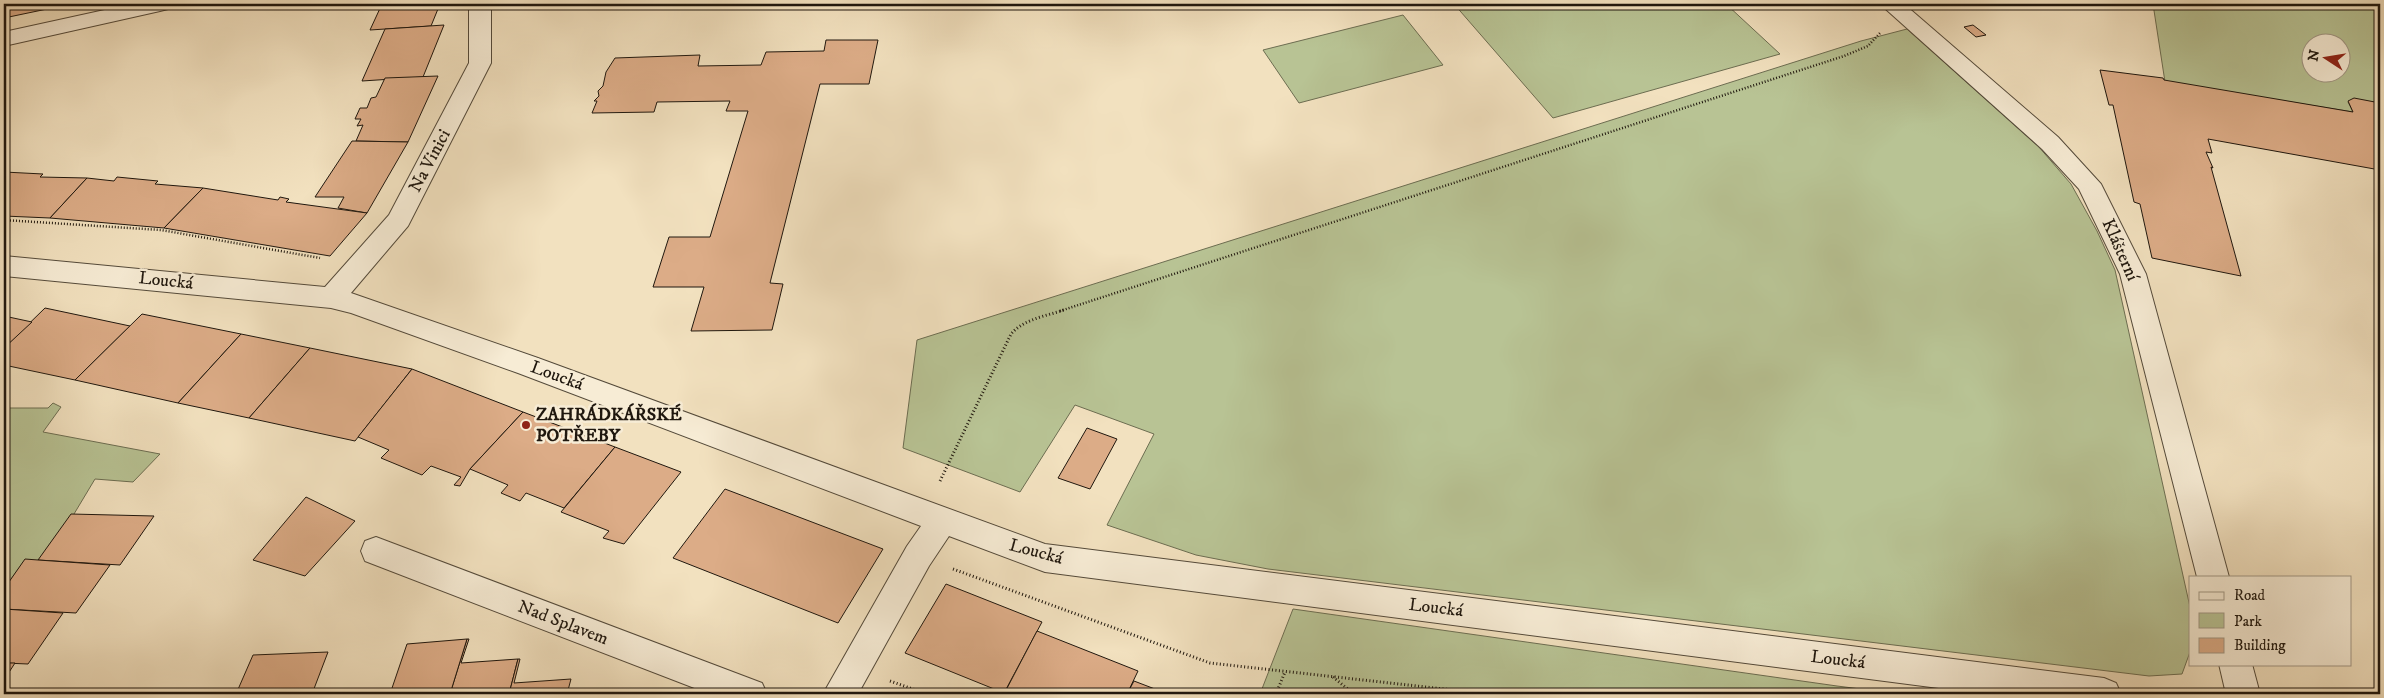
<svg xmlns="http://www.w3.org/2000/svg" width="2384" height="698" font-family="'IM FELL DW Pica',serif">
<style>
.green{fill:#b8c394;stroke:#6c6d51;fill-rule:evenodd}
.building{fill:#dcac87;stroke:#1f170e}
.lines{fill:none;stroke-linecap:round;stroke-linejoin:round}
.minor-casing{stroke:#544a3a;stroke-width:2}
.path-far1{stroke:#1f170e;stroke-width:2.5;stroke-dasharray:1 2;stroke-linecap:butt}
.path{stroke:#1f170e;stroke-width:3;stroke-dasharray:1 2.5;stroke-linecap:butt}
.minor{fill:#f7ecd5;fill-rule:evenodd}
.poi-dot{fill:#8f2418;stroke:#f7ecd5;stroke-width:2}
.labels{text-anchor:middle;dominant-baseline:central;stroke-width:5;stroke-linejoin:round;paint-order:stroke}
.street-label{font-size:18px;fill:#1f170e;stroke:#f7ecd5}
.poi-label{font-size:18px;font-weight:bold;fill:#1f170e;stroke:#f7ecd5;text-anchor:start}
</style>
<rect width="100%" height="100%" fill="#f2e1bf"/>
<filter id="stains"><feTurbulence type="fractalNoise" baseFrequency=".004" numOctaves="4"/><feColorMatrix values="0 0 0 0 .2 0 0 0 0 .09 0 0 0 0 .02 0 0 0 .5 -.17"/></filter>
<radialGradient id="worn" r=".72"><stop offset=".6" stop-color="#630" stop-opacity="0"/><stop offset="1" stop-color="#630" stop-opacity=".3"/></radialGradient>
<g class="green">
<polygon points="1454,4 1726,4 1780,54 1553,118"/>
<path d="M 2153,4 L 2380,4 L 2380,104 L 2355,100 L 2348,102 L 2353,112 L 2165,82 ZM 2312,42 L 2342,42 L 2342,72 L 2312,72 Z"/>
<polygon points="1403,15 1443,65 1299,103 1263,50"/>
<polygon points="1907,29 2038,146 2071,184 2097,231 2115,270 2190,607 2190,652 2182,674 2149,676 1268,569 1196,555 1107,525 1154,434 1075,405 1020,492 903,448 917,340 1861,41"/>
<polygon points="53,403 61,407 43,432 160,454 133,482 95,479 74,514 40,559 37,563 25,560 4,589 4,408 48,408"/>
<polygon points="1293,609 1837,686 1900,694 1260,694"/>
</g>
<g class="building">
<polygon points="4,4 71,4 4,18"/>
<polygon points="382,4 440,4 431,26 370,30"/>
<polygon points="444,25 423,77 362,81 385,29"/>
<polygon points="1973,25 1986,35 1976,37 1964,27"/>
<polygon points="826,40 878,40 869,84 820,84 770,283 783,284 772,330 691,331 704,287 653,287 669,237 710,237 748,111 726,111 730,101 657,102 654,112 592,113 597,101 594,101 599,96 598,91 603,86 606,72 615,58 700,55 698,66 761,65 766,52 824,51"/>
<polygon points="2100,70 2163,78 2164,80 2353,112 2348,101 2354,98 2380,103 2380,170 2208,139 2212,153 2206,152 2213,168 2211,167 2241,276 2152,258 2140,204 2134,202 2113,105 2109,105"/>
<polygon points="438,76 408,142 356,141 363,125 357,126 361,119 355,119 360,108 367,108 371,98 376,97 385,78"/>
<polygon points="352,141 408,142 367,213 338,208 344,197 315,197"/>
<polygon points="4,172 43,174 40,177 87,178 50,218 4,216"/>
<polygon points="117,177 158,181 155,184 203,188 164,228 50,218 87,178 114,181"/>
<polygon points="203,188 278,200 280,197 289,199 286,202 367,213 330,256 164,228"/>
<polygon points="45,308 130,326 75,380 4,365 4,348"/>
<polygon points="142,314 241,334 178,403 75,380"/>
<polygon points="4,316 32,322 4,348"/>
<polygon points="241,334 310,348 249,418 178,403"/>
<polygon points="310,348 412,369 355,441 249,418"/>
<polygon points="412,369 523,412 470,469 460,486 454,485 461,477 431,466 422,475 381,458 389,450 358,437"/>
<polygon points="523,412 615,447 564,508 526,493 520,501 501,493 508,485 470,469"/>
<polygon points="1087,428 1117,439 1090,489 1058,478"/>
<polygon points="615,447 681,472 624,544 603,538 609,531 561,512"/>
<polygon points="725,489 883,549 838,623 673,558"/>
<polygon points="306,497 355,521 305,576 253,560"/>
<polygon points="71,514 154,516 120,565 38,560"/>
<polygon points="25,559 38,560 110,565 76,613 4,609 4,589"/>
<polygon points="946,584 1042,622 1004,693 905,653"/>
<polygon points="4,609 63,613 28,664 4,663"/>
<polygon points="1037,631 1138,671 1127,694 1004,694"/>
<polygon points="467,639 469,639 461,663 518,659 509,694 450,694"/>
<polygon points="467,639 450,694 390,694 407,644"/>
<polygon points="328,652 312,694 236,694 253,655"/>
<polygon points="518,659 520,659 514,683 571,679 567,694 509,694"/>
<polygon points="4,663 15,663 4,680"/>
<polygon points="1134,681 1168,694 1127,694"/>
</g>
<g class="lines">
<g class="minor-casing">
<g id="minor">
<polygon points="132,4 171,4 168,9 160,11 4,46 4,32"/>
<polygon points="469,4 491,4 491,63 408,226 351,293 538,358 1045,544 2104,678 2116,683 2121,694 1985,694 1045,572 949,536 929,566 858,694 823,694 907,546 921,526 518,373 351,313 331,308 4,276 4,256 325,287 389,215 469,63"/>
<polygon points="1880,4 1904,4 2058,137 2101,184 2146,274 2229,577 2197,577 2120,274 2079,189 2042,149"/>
<polygon points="376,537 762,683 767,694 710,694 365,561 361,551 365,541"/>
<polygon points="2219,664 2252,664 2260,694 2226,694"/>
</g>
</g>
<g class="path-far1">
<polyline points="4,220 161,230 320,258"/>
<polyline points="1060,311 1844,56 1868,46 1880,33"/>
</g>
<g class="path">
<path d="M 940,481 L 1011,334 C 1024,319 1046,316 1064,310"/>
<polyline points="953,569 1210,663 1489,694"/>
<polyline points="1333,677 1354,694"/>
<polyline points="890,681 927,694"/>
<polyline points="1276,694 1285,672"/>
</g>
<use href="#minor" class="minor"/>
</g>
<circle class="poi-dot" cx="526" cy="425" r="5"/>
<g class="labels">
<g class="street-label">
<text transform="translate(430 161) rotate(-62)">Na Vinici</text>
<text transform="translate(2120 250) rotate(66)">Klášterní</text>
<text transform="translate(166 281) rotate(6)">Loucká</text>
<text transform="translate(557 376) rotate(20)">Loucká</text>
<text transform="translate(1036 552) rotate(15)">Loucká</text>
<text transform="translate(1436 608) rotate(7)">Loucká</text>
<text transform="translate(563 623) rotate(21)">Nad Splavem</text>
<text transform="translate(1838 660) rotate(7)">Loucká</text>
</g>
<g class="poi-label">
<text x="536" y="415">ZAHRÁDKÁŘSKÉ<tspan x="536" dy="21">POTŘEBY</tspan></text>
</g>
</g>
<rect width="2384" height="698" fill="none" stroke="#f2e1bf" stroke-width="20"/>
<rect x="5" y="5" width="2374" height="688" fill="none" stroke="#1f170e" stroke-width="2.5"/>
<rect x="10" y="10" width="2364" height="678" fill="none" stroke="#1f170e"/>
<rect x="2189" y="576" width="162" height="90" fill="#f7ecd5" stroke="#a19785"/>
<rect x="2199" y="592" width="25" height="8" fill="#f7ecd5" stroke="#a19785"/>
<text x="2234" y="600" font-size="15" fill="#1f170e">Road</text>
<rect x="2199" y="613" width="25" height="15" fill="#b8c394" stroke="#a19785"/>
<text x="2234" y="626" font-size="15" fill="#1f170e">Park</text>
<rect x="2199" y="638" width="25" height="15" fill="#dcac87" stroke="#a19785"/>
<text x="2234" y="650" font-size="15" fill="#1f170e">Building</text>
<g transform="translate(2326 58) rotate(282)"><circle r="24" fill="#f7ecd5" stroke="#a19785"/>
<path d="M0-4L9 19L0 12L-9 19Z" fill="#8f2418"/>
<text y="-8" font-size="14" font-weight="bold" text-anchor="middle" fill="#1f170e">N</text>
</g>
<rect width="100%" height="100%" filter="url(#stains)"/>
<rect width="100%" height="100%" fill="url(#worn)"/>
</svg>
